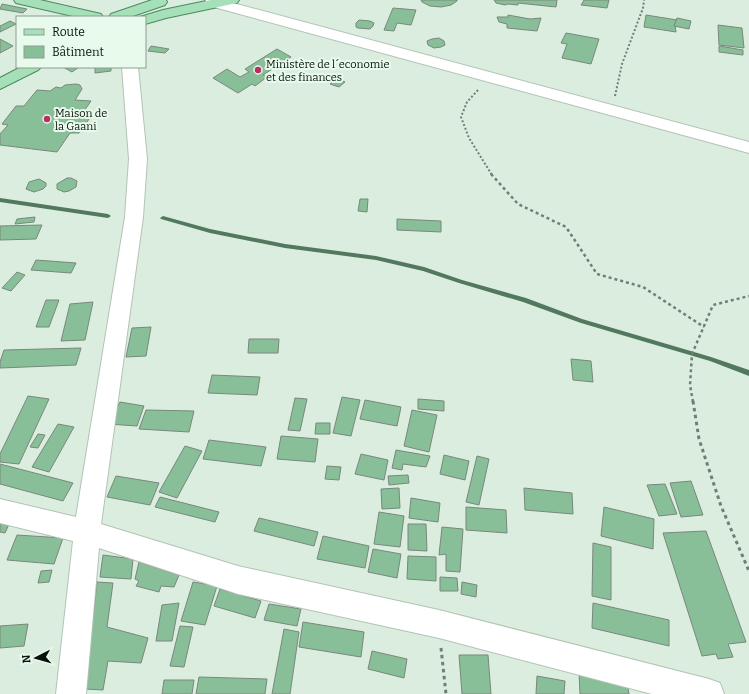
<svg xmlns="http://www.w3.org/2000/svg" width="749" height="694" font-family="Bitter,serif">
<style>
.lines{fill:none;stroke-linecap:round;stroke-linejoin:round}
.stream{fill:#52795d;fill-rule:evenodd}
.building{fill:#89bf98;stroke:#78887c}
.minor-casing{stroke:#b2c3b5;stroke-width:2}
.major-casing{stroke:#498a5e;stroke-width:2}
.path-far2{stroke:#727e75;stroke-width:2;stroke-dasharray:2 2;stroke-linecap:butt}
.path-far1{stroke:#727e75;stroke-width:2.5;stroke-dasharray:3 3;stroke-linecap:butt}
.path{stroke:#727e75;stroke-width:3;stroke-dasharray:3.5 3.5;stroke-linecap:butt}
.minor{fill:#fff;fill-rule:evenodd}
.major{fill:#a6e0b9;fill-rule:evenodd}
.poi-dot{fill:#ba2e64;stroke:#e8faec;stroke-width:1.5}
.labels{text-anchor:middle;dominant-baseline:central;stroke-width:4;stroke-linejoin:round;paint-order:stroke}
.far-poi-label{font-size:11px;fill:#0a100b;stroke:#e8faec;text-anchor:start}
</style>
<rect width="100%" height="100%" fill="#dbeddf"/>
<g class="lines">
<g class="stream">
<polygon points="0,198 108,214 111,216 108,218 0,202"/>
<polygon points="163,216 210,229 285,244 376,256 424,267 462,280 526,298 582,319 711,357 749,370 749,376 710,361 581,323 523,302 459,283 423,271 376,260 285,248 210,233 161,219 160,218"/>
</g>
</g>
<g class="building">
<polygon points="421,0 457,0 457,1 451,5 441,7 430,6 422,2"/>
<polygon points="494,0 557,0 556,7 518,3 518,5 508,4 505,5 496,3"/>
<polygon points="584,0 609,0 607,8 581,5"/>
<polygon points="2,4 27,9 23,13 0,9"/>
<polygon points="393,8 416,10 411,25 397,23 394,31 384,30"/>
<polygon points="508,15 530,19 541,18 537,31 507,28 507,24 499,22 497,17 508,17"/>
<polygon points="646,15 677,20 675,25 676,32 644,27"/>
<polygon points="677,18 691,21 689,29 674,26"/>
<polygon points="359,20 370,21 374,23 373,26 370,29 358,28 356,27 356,23"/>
<polygon points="10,21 16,24 0,32 0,26"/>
<polygon points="718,25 742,28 744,48 719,45"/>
<polygon points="566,33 599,39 591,64 562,58 567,44 561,43"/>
<polygon points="439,38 444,41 445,45 441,47 434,48 428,45 427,41 432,39"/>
<polygon points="0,39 13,46 0,53"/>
<polygon points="151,46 169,49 165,53 148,51"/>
<polygon points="719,46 743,50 743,55 719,52"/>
<polygon points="277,49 291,57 263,75 267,77 255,86 252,84 238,93 213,78 227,69 240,77 249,72 245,69"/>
<polygon points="63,67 79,67 72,72"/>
<polygon points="95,67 111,67 111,71 95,73"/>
<polygon points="336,78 345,82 339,87 330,84"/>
<polygon points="76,84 80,85 82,89 75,100 91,101 82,114 92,115 79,133 70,133 57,152 0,145 0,134 8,125 2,124 16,106 24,106 37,90 50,91 56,87 61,88 65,85"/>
<polygon points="67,178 71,178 77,181 76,187 69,191 64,192 57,189 57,184"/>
<polygon points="39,179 46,183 46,186 43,189 34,192 26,189 29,182"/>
<polygon points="360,199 368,199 367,212 358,211"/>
<polygon points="35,217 34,222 15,224 17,219"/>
<polygon points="397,219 441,221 441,232 397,230"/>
<polygon points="42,225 36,239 0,240 0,226"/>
<polygon points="36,260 76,263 71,273 31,270"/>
<polygon points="17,272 25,275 11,291 2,288"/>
<polygon points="46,300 59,300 49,327 36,327"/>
<polygon points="93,302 85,340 61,341 70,304"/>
<polygon points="151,327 146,356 126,357 132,328"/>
<polygon points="249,339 279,339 278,353 248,353"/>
<polygon points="81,348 76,365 0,368 0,362 4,350"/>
<polygon points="571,359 591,361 593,382 573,380"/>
<polygon points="212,375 260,377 257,395 208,393"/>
<polygon points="28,396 49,399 19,464 0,462 0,454"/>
<polygon points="342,397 360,400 351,436 333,433"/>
<polygon points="295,398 307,399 300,431 288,430"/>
<polygon points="418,399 444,401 444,411 418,409"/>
<polygon points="365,400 401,407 397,426 360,419"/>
<polygon points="120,402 144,406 137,426 108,424"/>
<polygon points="146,410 194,411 189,432 139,429"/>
<polygon points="412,410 437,415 429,452 404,446"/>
<polygon points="316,423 330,423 330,434 315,434"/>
<polygon points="58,424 74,427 49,472 32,467"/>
<polygon points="38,434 45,435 38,448 30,447"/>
<polygon points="281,436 318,439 315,462 277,459"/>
<polygon points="209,440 266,447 261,466 203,459"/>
<polygon points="185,446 202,451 177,498 159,492"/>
<polygon points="396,450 430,456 426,467 403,464 402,470 392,468"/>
<polygon points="361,454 388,460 384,480 355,474"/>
<polygon points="444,455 469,461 465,480 440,474"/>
<polygon points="477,456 489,459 479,505 466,502"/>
<polygon points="0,464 73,483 63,501 0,484"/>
<polygon points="327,466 341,467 339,480 325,479"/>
<polygon points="408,475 409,483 389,485 388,476"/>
<polygon points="116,476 159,483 150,505 107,497"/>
<polygon points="691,481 703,515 681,517 670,483"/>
<polygon points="665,484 677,514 659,516 647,485"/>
<polygon points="399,488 400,508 382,509 381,489"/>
<polygon points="524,488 572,493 573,514 525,510"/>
<polygon points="160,497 219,512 215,522 155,507"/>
<polygon points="411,498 440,503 438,522 409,518"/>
<polygon points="466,507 506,510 507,533 466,530"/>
<polygon points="604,507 654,519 653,549 601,536"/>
<polygon points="379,512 404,516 400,547 374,544"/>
<polygon points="259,518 318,532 314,546 254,531"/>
<polygon points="2,521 10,522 5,533 0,532 0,524"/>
<polygon points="408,524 426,524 427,551 408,550"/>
<polygon points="442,527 463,529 460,572 446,571 446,554 439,555"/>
<polygon points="706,531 746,642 728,644 733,657 718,659 716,654 702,656 663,533"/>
<polygon points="17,535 63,538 54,564 7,560"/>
<polygon points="323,536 369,546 365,568 317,559"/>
<polygon points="593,543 611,547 611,600 592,596"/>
<polygon points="373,549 401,554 397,578 368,572"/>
<polygon points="103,555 133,559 131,579 100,577"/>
<polygon points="408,556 436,557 436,581 407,579"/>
<polygon points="139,562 179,575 174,587 161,586 159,592 136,586 139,581 135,579"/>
<polygon points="52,570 49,582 38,583 41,571"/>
<polygon points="440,577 457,578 458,591 440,591"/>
<polygon points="97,582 113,583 107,627 148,638 141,663 108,661 103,690 85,689"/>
<polygon points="193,582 217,586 205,625 181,621"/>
<polygon points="462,582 477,585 476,597 461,594"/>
<polygon points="220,589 261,601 255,618 214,606"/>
<polygon points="179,603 172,641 156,641 162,605"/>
<polygon points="593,603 669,620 669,646 592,628"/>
<polygon points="269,604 301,609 297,626 264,620"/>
<polygon points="303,622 364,632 361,657 299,647"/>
<polygon points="28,624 24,646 0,648 0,626"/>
<polygon points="180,626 193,627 184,667 170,666"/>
<polygon points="284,629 299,632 290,694 272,694"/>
<polygon points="372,651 407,659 404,678 368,669"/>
<polygon points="459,655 488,655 491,694 462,694"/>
<polygon points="579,672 626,676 629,694 580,694"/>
<polygon points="537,676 565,681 564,694 536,694"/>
<polygon points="199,677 267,679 265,694 196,694"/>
<polygon points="164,680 194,680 192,694 162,694"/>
</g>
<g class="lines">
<g class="minor-casing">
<g id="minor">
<polygon points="205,0 222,0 749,142 749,153 214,7"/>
<polygon points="122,67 138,67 147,159 143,217 101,524 238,566 439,610 709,679 720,683 724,694 652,694 439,638 238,594 99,548 86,694 56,694 73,541 0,523 0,499 76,517 125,217 129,159"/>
</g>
</g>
<g class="major-casing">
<g id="major">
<polygon points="14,0 40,0 101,14 103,17 77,17 16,3"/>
<polygon points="152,0 166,0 167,2 165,5 130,17 109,17 111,14"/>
<polygon points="211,0 239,0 237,3 166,18 145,24 145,17 140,17 163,10"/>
<polygon points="21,67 41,67 38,70 0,89 0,78"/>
</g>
</g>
<g class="path-far2">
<polyline points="478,90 467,102 461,117 469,138 492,175"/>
<polyline points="615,96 622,64 643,8 644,0"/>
</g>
<g class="path-far1">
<polyline points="491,174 518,204 566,227 597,274 643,287 704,327"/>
<polyline points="693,402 690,385 692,354 713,305 749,296"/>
</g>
<g class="path">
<polyline points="693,401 699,439 721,506 749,571"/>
<polyline points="441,648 446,694"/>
</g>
<use href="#minor" class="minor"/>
<use href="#major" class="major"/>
</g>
<g class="poi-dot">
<circle cx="258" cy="70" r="4"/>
<circle cx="47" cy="119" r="4"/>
</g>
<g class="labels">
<g class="far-poi-label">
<text x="266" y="64">Ministère de l´economie<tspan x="266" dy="13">et des finances</tspan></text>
<text x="55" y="113">Maison de<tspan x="55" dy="13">la Gaani</tspan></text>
</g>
</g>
<rect x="16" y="16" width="130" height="52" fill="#e8faec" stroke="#8f9c92"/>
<rect x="24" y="29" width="20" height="6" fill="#a6e0b9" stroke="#8f9c92"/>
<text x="52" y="36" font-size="12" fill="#0a100b">Route</text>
<rect x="24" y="46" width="20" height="12" fill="#89bf98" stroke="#8f9c92"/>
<text x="52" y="56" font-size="12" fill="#0a100b">Bâtiment</text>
<g transform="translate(36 658) rotate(264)" stroke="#e8faec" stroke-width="3" paint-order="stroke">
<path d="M0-3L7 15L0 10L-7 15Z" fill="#0a100b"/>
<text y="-6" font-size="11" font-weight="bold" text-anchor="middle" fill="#0a100b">N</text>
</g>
</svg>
